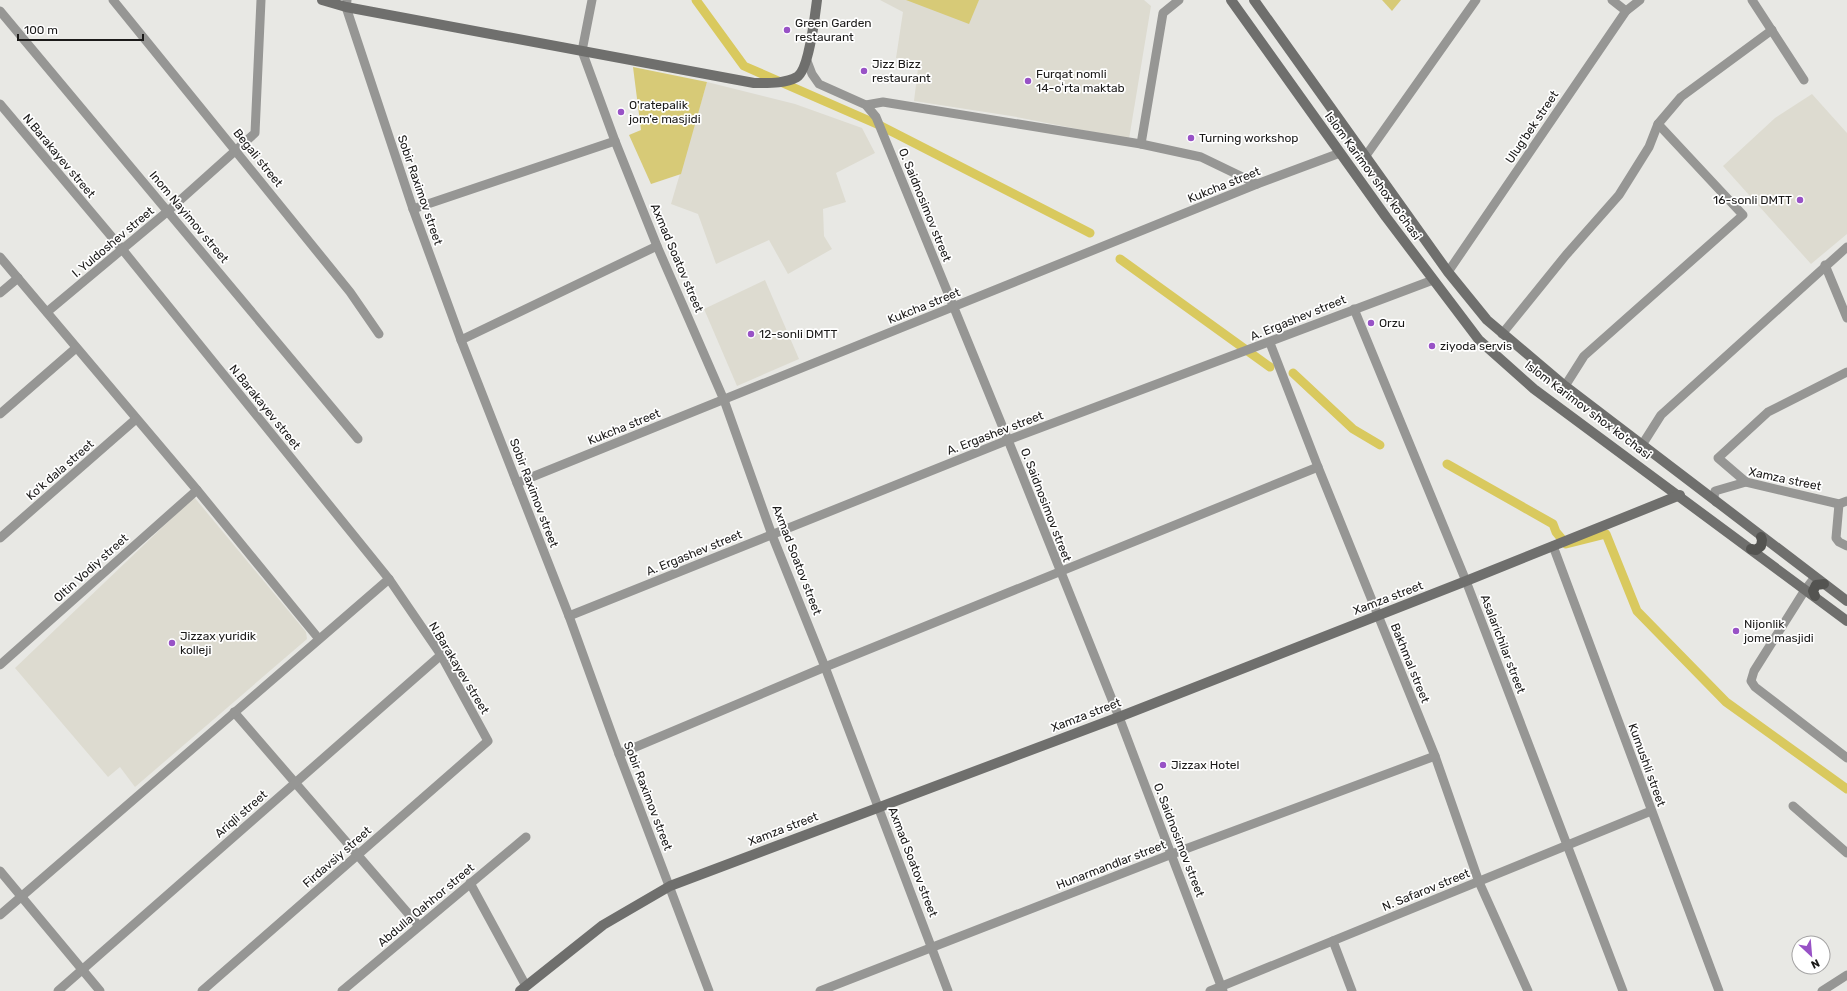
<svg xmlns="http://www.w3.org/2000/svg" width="1847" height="991" font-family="Rubik,sans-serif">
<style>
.built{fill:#dddbd0}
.green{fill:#d7ca77}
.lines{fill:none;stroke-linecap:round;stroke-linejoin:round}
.canal{stroke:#d9c95e;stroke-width:9}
.street{stroke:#969694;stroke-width:9}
.secondary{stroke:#6f6f6d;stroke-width:10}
.primary{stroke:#545451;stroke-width:10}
.poi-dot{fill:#9852c6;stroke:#fff;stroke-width:1.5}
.labels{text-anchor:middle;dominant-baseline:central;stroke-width:3.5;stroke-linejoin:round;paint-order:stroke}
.poi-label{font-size:12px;fill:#1b1a19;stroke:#fff;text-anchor:start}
.street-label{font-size:12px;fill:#1b1a19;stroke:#fff}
</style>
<rect width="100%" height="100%" fill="#e8e8e4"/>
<g class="built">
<polygon points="880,0 1144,0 1151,6 1129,139 1011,116 914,101 919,61 896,58 903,12"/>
<polygon points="707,82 795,104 862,128 875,153 836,173 846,202 823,209 824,236 832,249 788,274 769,240 716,264 698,214 671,204"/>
<polygon points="1812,94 1847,133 1847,234 1811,264 1723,166 1775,118"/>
<polygon points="765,280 799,359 737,386 704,309"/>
<polygon points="194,497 306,632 307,639 135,787 120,767 108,777 15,668"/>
</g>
<g class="green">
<polygon points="906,0 979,0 969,24"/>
<polygon points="1382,0 1401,0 1392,11"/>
<polygon points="633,67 707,82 681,174 651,184 629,135 641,130"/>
</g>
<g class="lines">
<g class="canal">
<polyline points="696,0 744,66 879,125 1090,233"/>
<polyline points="1120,259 1270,367"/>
<polyline points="1293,373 1353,429 1380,445"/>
<polyline points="1447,464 1553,524 1556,532 1566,544 1606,534 1637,611 1726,702 1847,789"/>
</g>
<g class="street">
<polyline points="113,0 350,292 379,334"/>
<polyline points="347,0 346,7 413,209 461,340 569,616 619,754 709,991"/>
<polyline points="592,0 582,51 615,141 657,246 724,400 772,535 825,667 948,991"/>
<polyline points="1612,0 1626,11"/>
<polyline points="1752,0 1804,80"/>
<polyline points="0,11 358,439"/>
<polyline points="807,61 812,74 819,84 866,105 876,117 1008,440 1119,717 1223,991"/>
<polyline points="0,104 122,249 389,579 441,655 488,741 202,991"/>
<polyline points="866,105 883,102 1141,144 1201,157 1257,184"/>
<polyline points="1141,144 1163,13 1179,0"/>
<polyline points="1365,157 1476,0"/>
<polyline points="413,209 615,141"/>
<polyline points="0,257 197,490 319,639"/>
<polyline points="1825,265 1847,318"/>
<polyline points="1448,272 1626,11 1640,0"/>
<polyline points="0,293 18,278"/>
<polyline points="1354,309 1466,581 1623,991"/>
<polyline points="47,312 168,211 255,133 261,0"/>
<polyline points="1502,334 1566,255 1619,195 1649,147 1658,124 1681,97 1772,30"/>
<polyline points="461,340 657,246"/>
<polyline points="1270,343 1318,467 1435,756 1479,882 1528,991"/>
<polyline points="1565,386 1584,356 1743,215 1658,124"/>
<polyline points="0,414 76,348"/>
<polyline points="1642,445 1661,415 1847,247"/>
<polyline points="1746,482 1718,458 1768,412 1847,372"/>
<polyline points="517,483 1257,184 1340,153"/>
<polyline points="1716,502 1714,497 1715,491 1746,482 1839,504 1847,501"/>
<polyline points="1839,504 1836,538 1839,542 1847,546"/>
<polyline points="0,538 136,419"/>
<polyline points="1553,546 1719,991"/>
<polyline points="1815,577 1805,590 1754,671 1751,681 1755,687 1847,758"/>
<polyline points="569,616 1008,440 1433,280"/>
<polyline points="0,665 197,490"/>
<polyline points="234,712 419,926"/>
<polyline points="619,754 825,667 1318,467"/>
<polyline points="1793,806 1847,853"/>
<polyline points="0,871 100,991"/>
<polyline points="470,883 526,986"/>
<polyline points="0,915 389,579"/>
<polyline points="1333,941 1352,991"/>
<polyline points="58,991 441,655"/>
<polyline points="342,991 526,837"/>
<polyline points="820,991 1172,854 1435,756"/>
<polyline points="1210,991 1651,811"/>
<polyline points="1822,991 1847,975"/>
</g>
<g class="secondary">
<path d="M 322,0 L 346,7 L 754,83 C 769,83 784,84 797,77 C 809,70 815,15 817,0"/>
<polyline points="1231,0 1386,217 1479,340 1534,389 1847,621"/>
<polyline points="1254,0 1448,272 1487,320 1565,386 1847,601"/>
<polyline points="520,991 603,925 670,886 1119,717 1466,581 1680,495"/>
</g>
<g class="primary">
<polyline points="1751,549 1756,550 1761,546 1762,540 1761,537"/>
<polyline points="1815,596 1813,591 1816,585 1824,584"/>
</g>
</g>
<g class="poi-dot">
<circle cx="787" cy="30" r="4"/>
<circle cx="864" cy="71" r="4"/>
<circle cx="1028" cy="81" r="4"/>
<circle cx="621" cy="112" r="4"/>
<circle cx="1191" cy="138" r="4"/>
<circle cx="1800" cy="200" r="4"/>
<circle cx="1371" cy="323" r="4"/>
<circle cx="751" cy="334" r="4"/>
<circle cx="1432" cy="346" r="4"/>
<circle cx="1736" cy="631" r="4"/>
<circle cx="172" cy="643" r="4"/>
<circle cx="1163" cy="765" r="4"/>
</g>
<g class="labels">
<g class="poi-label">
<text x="795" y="23">Green Garden<tspan x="795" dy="14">restaurant</tspan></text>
<text x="872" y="64">Jizz Bizz<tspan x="872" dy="14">restaurant</tspan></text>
<text x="1036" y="74">Furqat nomli<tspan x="1036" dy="14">14-oʻrta maktab</tspan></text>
<text x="629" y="105">O'ratepalik<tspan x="629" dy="14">jom'e masjidi</tspan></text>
<text x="1199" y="138">Turning workshop</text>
<text x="1792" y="200" text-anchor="end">16-sonli DMTT</text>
<text x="1379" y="323">Orzu</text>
<text x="759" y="334">12-sonli DMTT</text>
<text x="1440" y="346">ziyoda servis</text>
<text x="1744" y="624">Nijonlik<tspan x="1744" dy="14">jome masjidi</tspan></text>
<text x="180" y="636">Jizzax yuridik<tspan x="180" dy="14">kolleji</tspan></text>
<text x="1171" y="765">Jizzax Hotel</text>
</g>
<g class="street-label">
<text transform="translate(1532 127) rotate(-56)">Ulug'bek street</text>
<text transform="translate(59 156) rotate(50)">N.Barakayev street</text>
<text transform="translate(258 158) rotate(51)">Begali street</text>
<text transform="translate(1373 176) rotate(54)">Islom Karimov shox ko'chasi</text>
<text transform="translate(1224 185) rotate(-22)">Kukcha street</text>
<text transform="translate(420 190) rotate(71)">Sobir Raximov street</text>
<text transform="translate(925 205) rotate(68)">O. Saidnosimov street</text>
<text transform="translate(189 217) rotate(50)">Inom Nayimov street</text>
<text transform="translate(113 242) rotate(-40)">I. Yuldoshev street</text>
<text transform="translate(677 258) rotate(67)">Axmad Soatov street</text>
<text transform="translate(924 306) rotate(-22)">Kukcha street</text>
<text transform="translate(1298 318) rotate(-22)">A. Ergashev street</text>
<text transform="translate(265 407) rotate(51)">N.Barakayev street</text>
<text transform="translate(1588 410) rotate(37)">Islom Karimov shox ko'chasi</text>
<text transform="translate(624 427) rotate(-22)">Kukcha street</text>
<text transform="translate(995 433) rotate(-21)">A. Ergashev street</text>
<text transform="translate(60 470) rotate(-41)">Ko'k dala street</text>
<text transform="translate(1785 479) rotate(12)">Xamza street</text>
<text transform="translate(534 493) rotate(69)">Sobir Raximov street</text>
<text transform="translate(1046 505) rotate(69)">O. Saidnosimov street</text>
<text transform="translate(694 553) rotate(-22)">A. Ergashev street</text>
<text transform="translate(797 560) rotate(69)">Axmad Soatov street</text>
<text transform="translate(91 568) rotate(-42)">Oltin Vodiy street</text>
<text transform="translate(1388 598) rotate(-21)">Xamza street</text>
<text transform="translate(1503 644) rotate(69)">Asalarichilar street</text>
<text transform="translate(1410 663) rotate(68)">Bakhmal street</text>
<text transform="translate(459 668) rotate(59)">N.Barakayev street</text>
<text transform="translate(1086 715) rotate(-21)">Xamza street</text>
<text transform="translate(1647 765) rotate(70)">Kumushli street</text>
<text transform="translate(648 796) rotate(69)">Sobir Raximov street</text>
<text transform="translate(241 814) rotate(-41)">Ariqli street</text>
<text transform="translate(783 829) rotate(-21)">Xamza street</text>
<text transform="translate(1179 840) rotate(69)">O. Saidnosimov street</text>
<text transform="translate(337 857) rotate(-41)">Firdavsiy street</text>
<text transform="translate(913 862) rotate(69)">Axmad Soatov street</text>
<text transform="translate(1111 865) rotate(-21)">Hunarmandlar street</text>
<text transform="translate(1426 890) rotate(-22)">N. Safarov street</text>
<text transform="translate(426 905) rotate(-40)">Abdulla Qahhor street</text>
</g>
</g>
<g transform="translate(1811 955) rotate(154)"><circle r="19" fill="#ffffff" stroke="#a4a3a3"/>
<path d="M0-3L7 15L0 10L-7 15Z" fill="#9852c6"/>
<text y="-6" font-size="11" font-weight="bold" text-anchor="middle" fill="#1b1a19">N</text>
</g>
<path d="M18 34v6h125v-6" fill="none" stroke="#1b1a19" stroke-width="2"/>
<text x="24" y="34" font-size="12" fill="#1b1a19" stroke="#ffffff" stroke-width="3" paint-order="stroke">100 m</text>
</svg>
